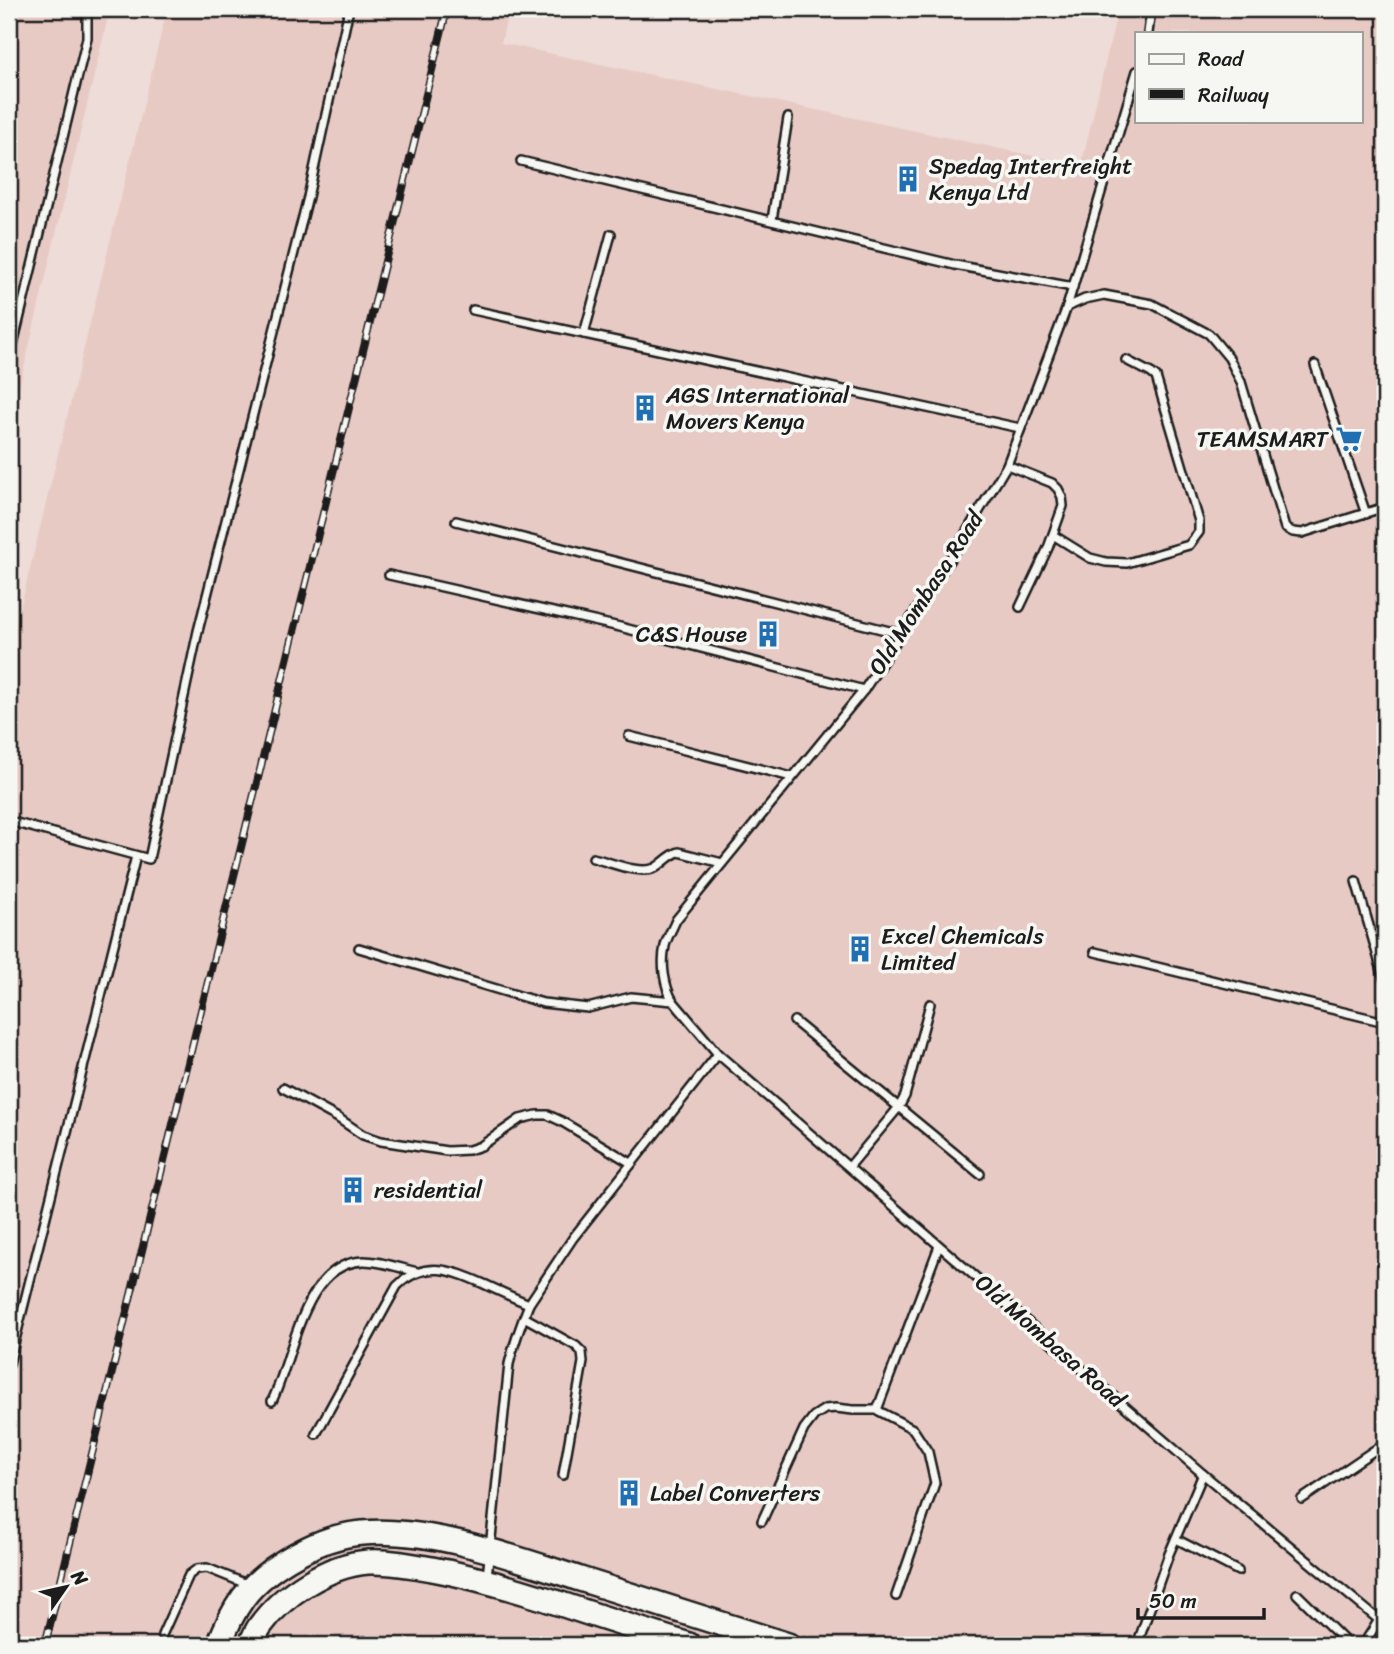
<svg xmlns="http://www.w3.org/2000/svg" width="1394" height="1654" font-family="Sriracha,sans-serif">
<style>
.built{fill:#e8cac5;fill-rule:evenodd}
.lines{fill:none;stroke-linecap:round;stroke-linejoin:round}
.service-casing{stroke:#1c1c1c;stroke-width:12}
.primary-casing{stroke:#1c1c1c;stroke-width:28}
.service{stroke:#f6f6f2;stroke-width:7}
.primary{stroke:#f6f6f2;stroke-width:23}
.rail-casing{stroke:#1c1c1c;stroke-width:8}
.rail{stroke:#f6f6f2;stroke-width:5;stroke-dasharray:16;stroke-linecap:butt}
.labels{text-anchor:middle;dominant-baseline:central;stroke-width:7;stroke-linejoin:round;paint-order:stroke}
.poi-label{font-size:23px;fill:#1c1c1c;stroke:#f6f6f2;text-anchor:start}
.street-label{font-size:23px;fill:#1c1c1c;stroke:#f6f6f2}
</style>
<rect width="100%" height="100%" fill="#eedcd8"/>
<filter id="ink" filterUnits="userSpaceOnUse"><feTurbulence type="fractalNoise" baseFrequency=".0143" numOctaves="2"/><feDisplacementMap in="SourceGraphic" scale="14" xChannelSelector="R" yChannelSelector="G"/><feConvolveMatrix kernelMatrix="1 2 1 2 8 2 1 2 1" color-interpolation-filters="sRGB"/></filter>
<g filter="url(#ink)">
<g class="built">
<polygon points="9,9 110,9 9,430"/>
<path d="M 167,9 L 509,9 L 501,43 L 1081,166 L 1118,9 L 1385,9 L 1385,1645 L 9,1645 L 9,654 ZM 1137,33 L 1361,33 L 1361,121 L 1137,121 Z"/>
</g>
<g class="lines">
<g class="service-casing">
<g id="service">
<polyline points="1148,33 1151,9"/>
<path d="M 1137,71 L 1067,307 L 1007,465 L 952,556 L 864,690 L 676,920 C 673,928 667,937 665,946 C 661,963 664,986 673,1001 L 718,1054 L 1203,1474 L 1385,1625"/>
<polyline points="521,161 955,265 1073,287"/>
<polyline points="772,220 788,118"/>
<polyline points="1067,307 1085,299 1104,295 1152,304 1209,334 1229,358 1241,382 1285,528 1293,532 1302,533 1385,507"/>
<polyline points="473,310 1020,428"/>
<polyline points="584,334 611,234"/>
<polyline points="9,361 87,38 87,9"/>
<polyline points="1315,365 1366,514"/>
<polyline points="1007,465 1052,483 1058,489 1062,497 1063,506 1048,548 1020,607"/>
<polyline points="456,521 901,634"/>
<polyline points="1053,535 1090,558 1106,562 1127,563 1189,545 1199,532 1199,521 1156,377 1151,373 1126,360"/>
<polyline points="389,575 620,627 864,690"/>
<polyline points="629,736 792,777"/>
<polyline points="9,821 149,859 198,631 308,197 349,9"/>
<path d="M 593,858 C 610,862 639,875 655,868 C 664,863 669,855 679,852 L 722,863"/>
<polyline points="1356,881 1385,981"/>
<polyline points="359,948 543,1003 588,1008 631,997 673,1001"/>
<polyline points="1095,952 1385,1022"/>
<polyline points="794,1021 980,1174"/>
<polyline points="283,1088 338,1118 363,1135 381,1141 447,1151 469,1150 481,1146 520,1119 537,1115 548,1115 561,1121 631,1163"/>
<polyline points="849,1167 899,1107 905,1096 930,1004"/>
<polyline points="524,1317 576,1346 582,1352 583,1362 563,1475"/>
<polyline points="9,1364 136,856"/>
<path d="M 272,1401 C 293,1359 303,1262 364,1261 C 381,1261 400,1268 417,1272"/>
<polyline points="877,1410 939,1246"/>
<path d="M 316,1434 L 397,1286 C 425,1259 452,1270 484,1284 C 499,1291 514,1298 529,1304"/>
<polyline points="1302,1499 1385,1443"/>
<polyline points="762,1521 804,1429 814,1416 825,1409 836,1408 853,1410 877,1410 913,1429 928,1452 935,1483 896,1596"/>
<polyline points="1176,1539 1238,1571"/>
<path d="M 487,1577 L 509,1364 C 514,1343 521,1324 529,1304 L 573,1238 L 718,1054"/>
<polyline points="1297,1594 1349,1645"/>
<polyline points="162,1635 189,1575 197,1569 207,1568 249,1585"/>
<polyline points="363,1645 364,1641"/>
<polyline points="1137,1645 1169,1554 1203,1474"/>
<polyline points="1363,1645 1379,1620"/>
</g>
</g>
<g class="primary-casing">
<g id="primary">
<path d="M 219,1645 C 225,1629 233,1612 243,1598 C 268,1565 321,1536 362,1533 C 431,1527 515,1558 580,1579 C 649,1601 719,1623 788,1645"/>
<path d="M 251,1645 C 253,1639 256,1632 260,1626 C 283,1594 328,1565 368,1562 C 389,1561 411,1565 432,1569 C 471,1576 508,1587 546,1599 C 593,1615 641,1630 689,1645"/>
</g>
</g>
<use href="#service" class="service"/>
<use href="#primary" class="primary"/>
<g class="rail-casing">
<polyline id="rail" points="45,1645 447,9"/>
</g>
<use href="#rail" class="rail"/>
</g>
</g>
<defs>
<g id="building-bare" transform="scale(2.1)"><path d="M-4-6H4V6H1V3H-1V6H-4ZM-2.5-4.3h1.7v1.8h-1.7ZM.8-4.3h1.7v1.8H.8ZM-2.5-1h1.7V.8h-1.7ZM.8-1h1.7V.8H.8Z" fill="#1f6fb2" stroke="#f6f6f2" stroke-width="2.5" paint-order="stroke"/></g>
<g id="supermarket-bare" transform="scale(2.1)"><path d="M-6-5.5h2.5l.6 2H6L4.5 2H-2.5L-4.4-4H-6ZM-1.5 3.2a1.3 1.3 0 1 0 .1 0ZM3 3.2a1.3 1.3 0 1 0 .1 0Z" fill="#1f6fb2" stroke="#f6f6f2" stroke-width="2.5" paint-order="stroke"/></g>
</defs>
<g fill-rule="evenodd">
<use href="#building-bare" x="908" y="179"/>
<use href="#building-bare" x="645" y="408"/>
<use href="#supermarket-bare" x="1349" y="439"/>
<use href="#building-bare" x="768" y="634"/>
<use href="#building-bare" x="860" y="949"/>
<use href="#building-bare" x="353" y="1190"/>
<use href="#building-bare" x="629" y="1493"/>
</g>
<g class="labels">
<g class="poi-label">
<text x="929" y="166">Spedag Interfreight<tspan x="929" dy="26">Kenya Ltd</tspan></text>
<text x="666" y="395">AGS International<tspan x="666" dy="26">Movers Kenya</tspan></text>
<text x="1328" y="439" text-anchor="end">TEAMSMART</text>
<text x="747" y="634" text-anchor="end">C&amp;S House</text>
<text x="881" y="936">Excel Chemicals<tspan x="881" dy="26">Limited</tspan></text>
<text x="374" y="1190">residential</text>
<text x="650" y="1493">Label Converters</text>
</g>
<g class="street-label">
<text transform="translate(926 593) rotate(-57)">Old Mombasa Road</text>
<text transform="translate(1050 1341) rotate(41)">Old Mombasa Road</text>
</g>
</g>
<rect width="1394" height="1654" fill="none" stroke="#f6f6f2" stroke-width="35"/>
<rect x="18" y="18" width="1359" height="1619" fill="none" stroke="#1c1c1c" stroke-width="2.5" filter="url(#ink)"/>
<rect x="1135" y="32" width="228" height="91" fill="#f6f6f2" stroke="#9f9f9c" stroke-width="2"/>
<rect x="1149" y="54" width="35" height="10" fill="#f6f6f2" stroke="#9f9f9c" stroke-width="2"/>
<text x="1198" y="66" font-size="21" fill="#1c1c1c">Road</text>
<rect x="1149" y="89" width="35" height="10" fill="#1c1c1c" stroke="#9f9f9c" stroke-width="2"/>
<text x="1198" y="102" font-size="21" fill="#1c1c1c">Railway</text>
<g transform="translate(66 1587) rotate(56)" stroke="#f6f6f2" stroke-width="5" paint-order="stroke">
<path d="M0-5L12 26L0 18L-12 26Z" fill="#1c1c1c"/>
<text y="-10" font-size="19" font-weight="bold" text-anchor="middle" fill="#1c1c1c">N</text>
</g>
<path d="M1138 1608v10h126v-10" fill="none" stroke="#1c1c1c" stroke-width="3.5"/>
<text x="1149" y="1608" font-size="21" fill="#1c1c1c" stroke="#f6f6f2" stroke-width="5" paint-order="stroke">50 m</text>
</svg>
